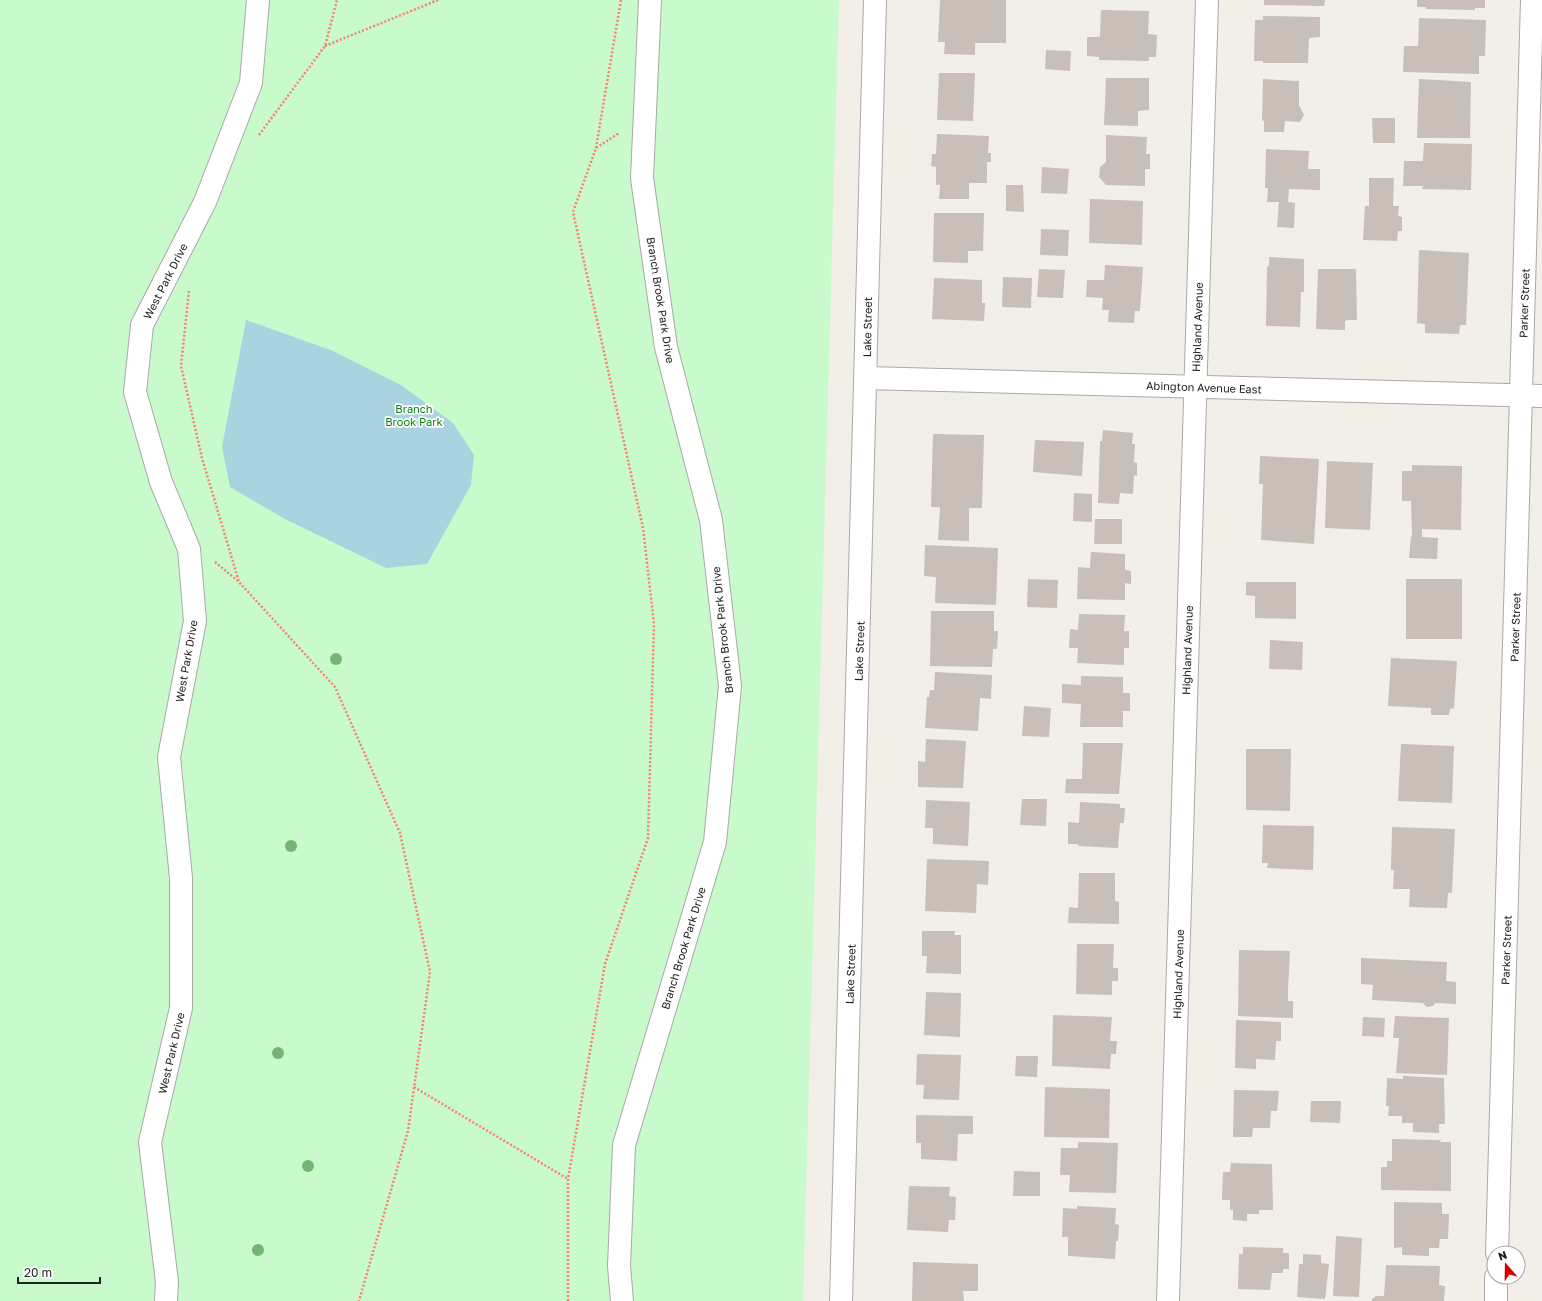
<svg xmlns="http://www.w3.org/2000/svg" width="1542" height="1301" font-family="'Golos Text',sans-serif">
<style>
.park{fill:#c8facc}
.water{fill:#aad3df}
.building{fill:#c7bfb8}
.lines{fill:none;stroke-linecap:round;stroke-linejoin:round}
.minor-casing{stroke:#a9a9a9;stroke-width:24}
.tertiary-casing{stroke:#a9a9a9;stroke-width:24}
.path{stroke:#fa8072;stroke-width:2.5;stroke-dasharray:2 2;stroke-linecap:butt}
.minor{stroke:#fff;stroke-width:22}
.tertiary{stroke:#fff;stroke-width:22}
.tree{fill:#74b475}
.labels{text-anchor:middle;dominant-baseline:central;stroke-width:3.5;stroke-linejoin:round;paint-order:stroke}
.street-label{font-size:11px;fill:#222;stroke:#fff}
.park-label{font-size:11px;fill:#0c8416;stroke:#fff}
</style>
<rect width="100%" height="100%" fill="#f2efe9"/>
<polygon class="park" points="0,0 839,0 803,1301 0,1301"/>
<polygon class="water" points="246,320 333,351 401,385 453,423 474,455 471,485 427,564 386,568 285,519 230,487 222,447"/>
<g class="building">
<polygon points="940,0 1006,0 1006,43 975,43 975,55 944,54 945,42 938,42"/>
<polygon points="1264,0 1325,0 1324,6 1264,5"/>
<polygon points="1417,0 1485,0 1485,8 1475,8 1475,10 1426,9 1426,7 1417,7"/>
<polygon points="1101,10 1149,11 1148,34 1157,35 1156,57 1149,57 1149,61 1099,60 1099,57 1087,56 1087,37 1100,37"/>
<polygon points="1263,16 1320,17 1320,37 1309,38 1308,63 1263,63 1263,61 1254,61 1255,20 1263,20"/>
<polygon points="1419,18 1486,20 1485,56 1479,56 1479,74 1403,72 1404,46 1418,46"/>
<polygon points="1046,50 1071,51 1070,71 1045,69"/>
<polygon points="939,73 975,73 973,121 937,120"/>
<polygon points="1106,78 1149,78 1149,110 1138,111 1138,126 1104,125"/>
<polygon points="1263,79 1299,81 1299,105 1304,115 1300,122 1285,121 1284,132 1264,132 1264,121 1262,120"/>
<polygon points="1419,79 1471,82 1470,138 1417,138"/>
<polygon points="1372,118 1395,118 1395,143 1373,143"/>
<polygon points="937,134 989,136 988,153 991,153 991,162 987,162 987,183 969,183 969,199 939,199 940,185 936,185 936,167 931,166 932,154 936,154"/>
<polygon points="1106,135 1147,137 1146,154 1150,154 1150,169 1145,169 1145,186 1106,185 1099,177 1100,167 1106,162"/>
<polygon points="1424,143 1472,144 1471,190 1422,189 1423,186 1403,186 1404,161 1423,161"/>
<polygon points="1266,149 1309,151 1308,169 1320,169 1320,190 1289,189 1288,202 1295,203 1294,228 1277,227 1279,202 1267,202 1268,188 1265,188"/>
<polygon points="1042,167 1069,169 1067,194 1041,193"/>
<polygon points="1369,178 1394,178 1393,206 1399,206 1398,216 1402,217 1402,231 1398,231 1397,241 1363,240 1365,206 1369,206"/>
<polygon points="1006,185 1023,185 1024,212 1006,211"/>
<polygon points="1090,199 1143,201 1142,245 1089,243"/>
<polygon points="934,213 984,213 983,251 968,251 968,263 933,262"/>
<polygon points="1041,229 1069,230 1068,256 1040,255"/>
<polygon points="1419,250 1469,253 1466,325 1460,325 1459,334 1425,333 1425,324 1417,323"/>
<polygon points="1269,257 1304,259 1304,292 1301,292 1300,327 1266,326 1267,267 1269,266"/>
<polygon points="1105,265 1143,267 1140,311 1135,311 1134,323 1108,322 1109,310 1102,310 1103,298 1086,297 1087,280 1104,280"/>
<polygon points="1039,269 1065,270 1063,298 1037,297"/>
<polygon points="1318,269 1356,269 1357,320 1348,320 1345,321 1345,330 1316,329"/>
<polygon points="1003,277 1032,278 1031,308 1002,307"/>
<polygon points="934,278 982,280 982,303 985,303 984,321 932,319"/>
<polygon points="1103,430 1133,433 1132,444 1135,444 1134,462 1137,463 1137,476 1134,475 1133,494 1120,493 1119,504 1098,503 1100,441 1102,441"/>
<polygon points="933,434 984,435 982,508 969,508 969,541 938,540 940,507 931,507"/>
<polygon points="1035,440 1084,442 1082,476 1033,472"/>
<polygon points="1260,456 1319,459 1314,544 1261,540 1263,484 1259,484"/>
<polygon points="1327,461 1373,463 1370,530 1325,528"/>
<polygon points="1412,465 1462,466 1461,530 1422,529 1422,537 1438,538 1437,559 1409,558 1411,537 1412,536 1411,501 1402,501 1402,471 1412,471"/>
<polygon points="1074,493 1092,494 1092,522 1073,521"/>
<polygon points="1095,519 1122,519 1122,544 1094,544"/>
<polygon points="925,545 998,548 996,605 935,603 936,577 924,576"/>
<polygon points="1091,552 1125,554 1125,570 1131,571 1131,584 1125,583 1125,600 1077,599 1078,567 1090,568"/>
<polygon points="1028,579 1058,580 1057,608 1027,607"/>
<rect x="1406" y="579" width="56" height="60"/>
<polygon points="1246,582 1296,582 1296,619 1255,618 1255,596 1246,595"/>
<polygon points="931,611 994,611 994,631 998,631 997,649 993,649 992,667 930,666"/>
<polygon points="1079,614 1125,615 1124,631 1129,631 1129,648 1124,648 1124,665 1077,663 1078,648 1069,648 1070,629 1078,630"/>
<polygon points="1270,640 1303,642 1302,670 1269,669"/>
<polygon points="1391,658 1457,661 1454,708 1450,709 1449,715 1431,715 1431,708 1388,706"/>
<polygon points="935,672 992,675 991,699 980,698 978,731 925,728 927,697 929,697 930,690 934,690"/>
<polygon points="1081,676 1123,677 1123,693 1130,693 1130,711 1123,711 1123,727 1080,727 1081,704 1062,703 1062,684 1081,685"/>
<polygon points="1024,706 1051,708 1049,737 1022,736"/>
<polygon points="926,739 966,741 963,788 918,787 918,761 925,762"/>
<polygon points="1083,743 1123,743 1119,794 1065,793 1066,779 1082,779"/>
<polygon points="1401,744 1454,746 1452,803 1398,801"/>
<polygon points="1246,749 1291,749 1290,811 1246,810"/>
<polygon points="1022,799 1047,799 1046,826 1020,825"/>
<polygon points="926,800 970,802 968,846 933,844 933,828 925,828"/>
<polygon points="1080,802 1120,804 1120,808 1125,808 1124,823 1120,823 1118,848 1078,846 1078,844 1068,844 1068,822 1079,823"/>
<polygon points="1263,825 1314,826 1313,870 1267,868 1268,863 1262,863"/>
<polygon points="1392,827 1455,829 1452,893 1448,893 1447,908 1409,907 1410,889 1393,889 1394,870 1391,870"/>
<polygon points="927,859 989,861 988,885 977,884 976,913 925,911"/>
<polygon points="1079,873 1115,873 1115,901 1119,902 1119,924 1068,923 1069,907 1078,908"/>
<polygon points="922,931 955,931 954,935 961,935 961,974 926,973 927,956 922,956"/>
<polygon points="1077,944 1114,944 1113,968 1118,968 1118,981 1112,981 1112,995 1076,994"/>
<polygon points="1239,950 1290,951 1288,990 1288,1001 1293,1001 1293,1018 1238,1016"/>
<polygon points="1361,958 1447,962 1446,981 1456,982 1456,1004 1435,1003 1433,1006 1427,1007 1423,1003 1372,1000 1373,985 1361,984"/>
<polygon points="926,992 961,993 960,1037 924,1035"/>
<polygon points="1053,1015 1112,1017 1110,1041 1117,1041 1116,1054 1111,1054 1110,1069 1052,1066"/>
<polygon points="1395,1016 1449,1018 1447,1075 1396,1073 1399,1038 1393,1038"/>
<polygon points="1363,1017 1385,1018 1384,1037 1362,1036"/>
<polygon points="1236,1020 1281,1022 1281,1041 1276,1041 1275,1060 1256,1059 1256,1069 1235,1068"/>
<polygon points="917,1054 961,1055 959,1100 923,1099 924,1085 916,1085"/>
<polygon points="1016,1056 1038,1056 1037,1077 1015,1076"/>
<polygon points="1403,1076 1444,1078 1445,1124 1439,1124 1439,1133 1413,1132 1413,1123 1402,1123 1402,1116 1388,1116 1389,1106 1386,1106 1387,1078 1403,1079"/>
<polygon points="1045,1087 1110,1089 1109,1138 1044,1137"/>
<polygon points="1234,1090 1279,1091 1277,1111 1271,1111 1270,1128 1253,1128 1252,1137 1233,1137"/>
<polygon points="1311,1101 1341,1101 1340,1123 1310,1122"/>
<polygon points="916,1115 973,1116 973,1134 958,1134 957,1161 921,1159 921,1143 916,1143"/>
<polygon points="1392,1139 1441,1140 1440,1142 1451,1142 1451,1191 1381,1190 1381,1167 1387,1167 1387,1161 1392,1161"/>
<polygon points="1078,1142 1118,1143 1116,1193 1069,1192 1070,1175 1060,1175 1061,1148 1078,1148"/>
<polygon points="1231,1163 1272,1164 1273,1210 1259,1210 1259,1214 1247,1214 1247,1221 1233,1220 1233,1210 1230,1210 1230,1200 1222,1200 1223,1172 1230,1172"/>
<polygon points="1014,1171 1040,1172 1040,1196 1013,1196"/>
<polygon points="909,1186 950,1187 949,1196 956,1197 955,1220 949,1220 948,1232 907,1230"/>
<polygon points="1394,1202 1442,1203 1442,1214 1449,1214 1448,1239 1440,1239 1439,1248 1429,1248 1429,1256 1402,1255 1402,1247 1394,1248"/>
<polygon points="1077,1206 1116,1208 1115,1224 1119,1225 1118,1241 1116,1241 1115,1259 1068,1256 1068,1237 1062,1237 1063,1208 1077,1209"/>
<polygon points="1336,1236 1362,1238 1359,1297 1333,1296"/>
<polygon points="1243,1247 1283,1248 1283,1253 1289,1253 1289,1269 1283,1269 1283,1273 1272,1273 1270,1290 1238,1289 1239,1254 1243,1254"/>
<polygon points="1303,1254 1321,1255 1321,1263 1329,1264 1325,1299 1297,1297 1299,1264 1303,1264"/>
<polygon points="913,1262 978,1264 978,1291 963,1291 964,1301 912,1301"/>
<polygon points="1386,1265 1440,1266 1439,1285 1445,1286 1444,1301 1372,1301 1372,1299 1376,1296 1384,1296"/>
</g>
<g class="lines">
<g class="minor-casing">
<g id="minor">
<polyline points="866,378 1542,396"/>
<polyline points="1497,1253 1532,0"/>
<polyline points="166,1301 167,1282 150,1142 181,1008 181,878 169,757 195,621 189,549 161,482 135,392 142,325 205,202 251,83 258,0"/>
<polyline points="622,1301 619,1266 624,1145 715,842 730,686 711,520 666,347 642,178 650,0"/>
<polyline points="1168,1301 1207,0"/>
<polyline points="1496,1301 1496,1277"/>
</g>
</g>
<g class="tertiary-casing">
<polyline id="tertiary" points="841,1301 875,0"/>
</g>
<g class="path">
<polyline points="325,46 438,0"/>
<polyline points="259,135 325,46 337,0"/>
<polyline points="596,148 621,0"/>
<polyline points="189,291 181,366 202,458 239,582"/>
<polyline points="215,562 239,582 335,687 400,833 430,972 408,1131 359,1301"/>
<polyline points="414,1087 568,1179"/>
<polyline points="568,1301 568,1179 605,964 648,838 654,624 643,528 573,212 596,148 619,133"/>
</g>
<use href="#minor" class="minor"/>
<use href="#tertiary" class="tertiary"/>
</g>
<g class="tree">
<circle cx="336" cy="659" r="6"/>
<circle cx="291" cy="846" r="6"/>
<circle cx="278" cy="1053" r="6"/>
<circle cx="308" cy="1166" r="6"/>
<circle cx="258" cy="1250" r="6"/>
</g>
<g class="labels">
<g class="street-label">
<text transform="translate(165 281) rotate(-63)">West Park Drive</text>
<text transform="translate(661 300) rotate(81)">Branch Brook Park Drive</text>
<text transform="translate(1524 303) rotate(-88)">Parker Street</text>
<text transform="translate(867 327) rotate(-89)">Lake Street</text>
<text transform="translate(1197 327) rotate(-88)">Highland Avenue</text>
<text transform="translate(1204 387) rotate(2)">Abington Avenue East</text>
<text transform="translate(1515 627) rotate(-88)">Parker Street</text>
<text transform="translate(722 630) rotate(-96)">Branch Brook Park Drive</text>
<text transform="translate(1187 650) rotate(-88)">Highland Avenue</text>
<text transform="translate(859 651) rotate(-88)">Lake Street</text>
<text transform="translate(186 661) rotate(-80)">West Park Drive</text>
<text transform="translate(683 948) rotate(-73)">Branch Brook Park Drive</text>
<text transform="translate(1506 950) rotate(-88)">Parker Street</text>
<text transform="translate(850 974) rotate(-88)">Lake Street</text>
<text transform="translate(1178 974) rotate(-88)">Highland Avenue</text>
<text transform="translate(171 1053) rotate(-77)">West Park Drive</text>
</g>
<g class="park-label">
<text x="414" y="408">Branch<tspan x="414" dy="13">Brook Park</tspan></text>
</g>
</g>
<g transform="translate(1506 1265) rotate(340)"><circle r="19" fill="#ffffff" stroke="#a7a7a7"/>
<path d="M0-3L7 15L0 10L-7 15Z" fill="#d40000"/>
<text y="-6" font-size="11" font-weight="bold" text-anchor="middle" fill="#222222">N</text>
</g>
<path d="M18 1277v6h82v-6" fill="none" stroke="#222222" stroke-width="2"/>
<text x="24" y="1277" font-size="12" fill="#222222" stroke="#ffffff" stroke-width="3" paint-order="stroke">20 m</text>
</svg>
